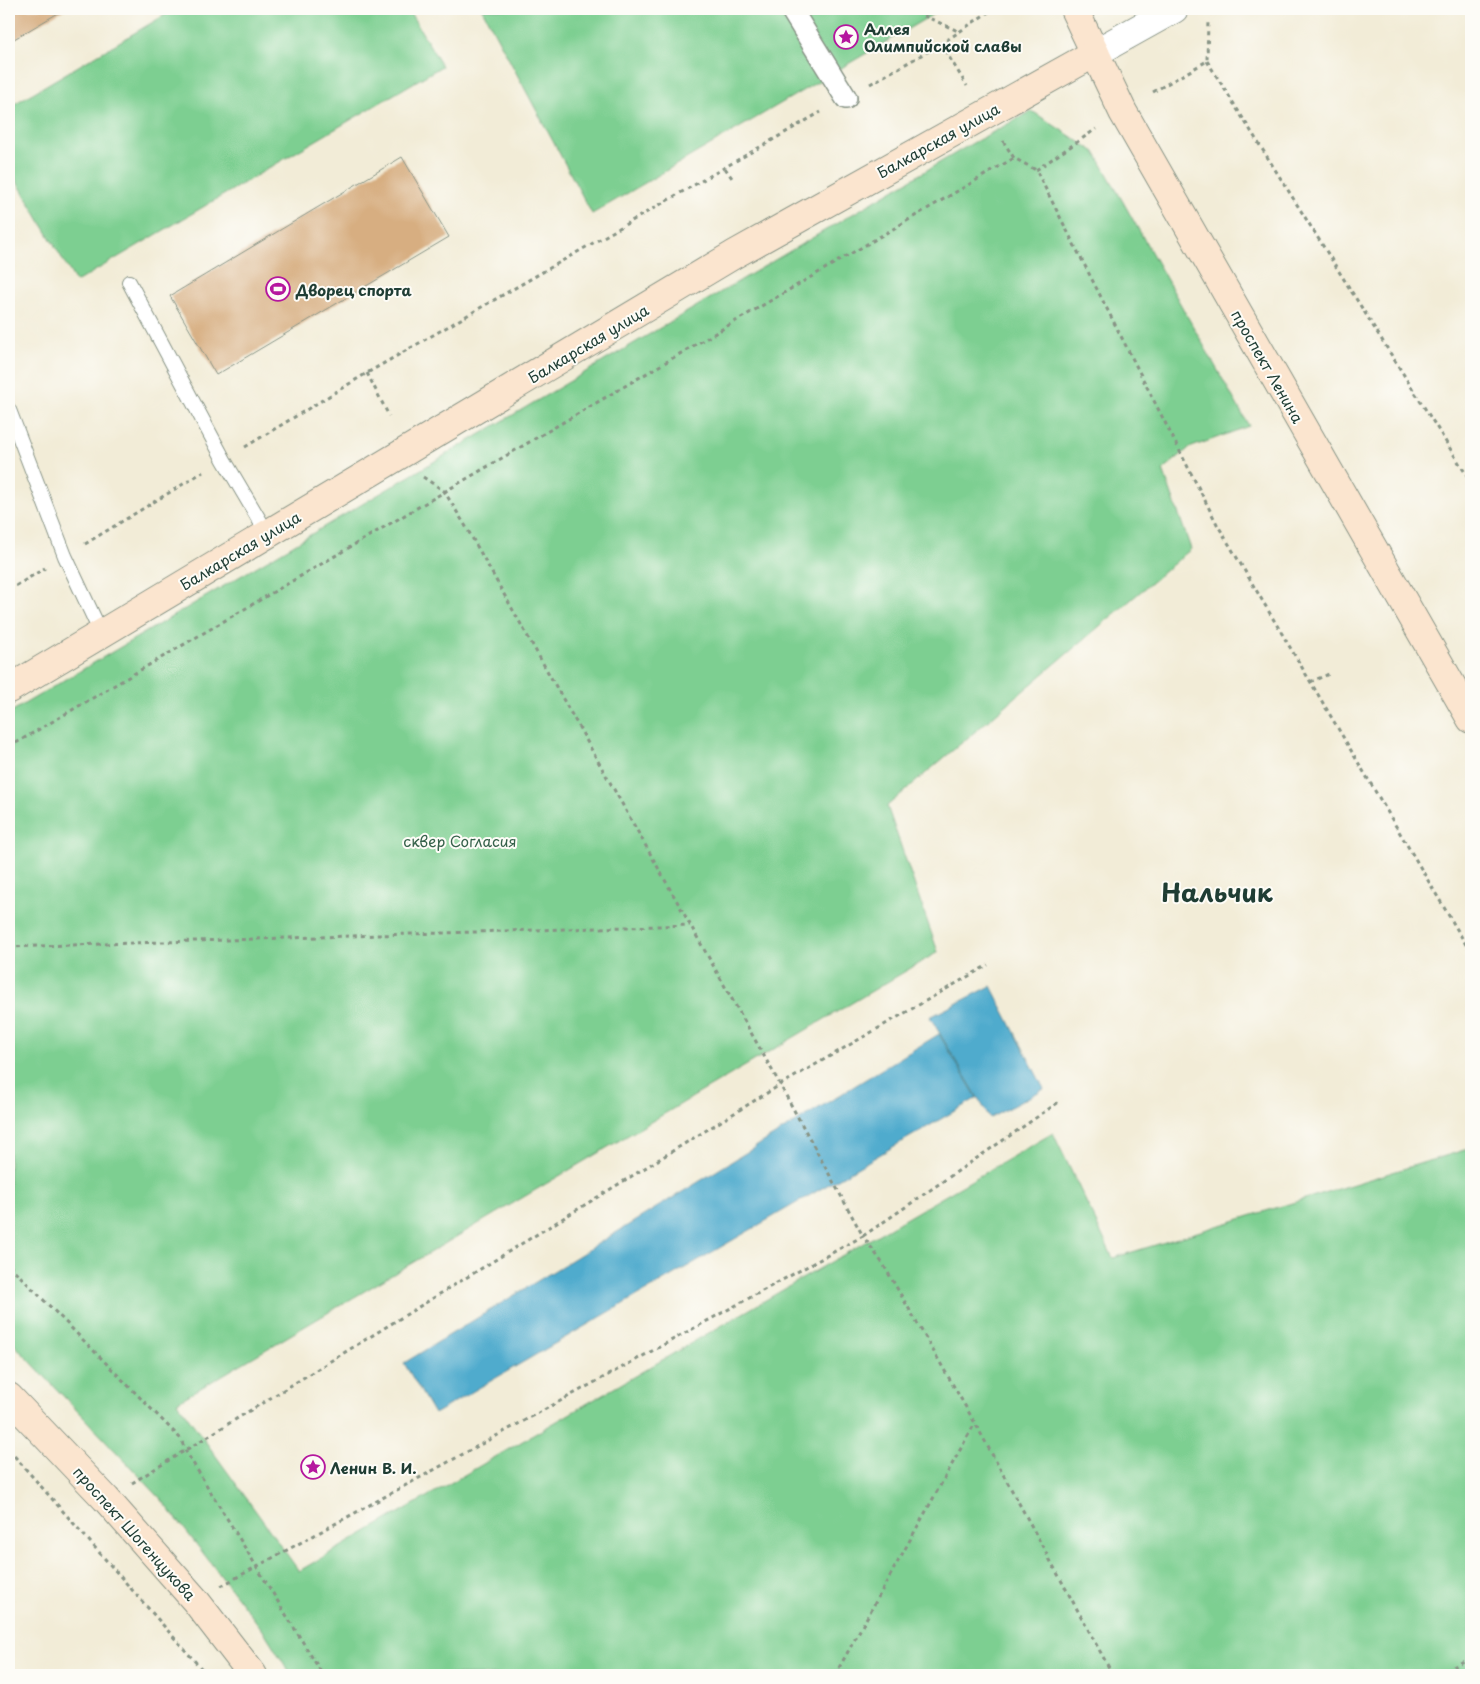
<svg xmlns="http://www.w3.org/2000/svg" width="1480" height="1684" font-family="'Playpen Sans',sans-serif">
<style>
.green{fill:#7dcf91;stroke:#4e8662}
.water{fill:#4fabcd;stroke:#377480}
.building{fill:#d7ae81}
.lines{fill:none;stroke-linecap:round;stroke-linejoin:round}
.service-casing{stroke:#889486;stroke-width:16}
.pedestrian-casing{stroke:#889486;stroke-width:24}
.minor-casing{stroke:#889486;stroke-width:30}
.secondary-casing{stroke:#889486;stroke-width:30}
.path{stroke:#889486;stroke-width:3;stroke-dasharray:4 4;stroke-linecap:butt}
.service{stroke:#fff;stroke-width:14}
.pedestrian{stroke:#fff;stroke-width:21}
.minor{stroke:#fff;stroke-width:28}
.secondary{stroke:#fbe5cf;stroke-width:28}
.labels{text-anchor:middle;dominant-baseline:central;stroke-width:4;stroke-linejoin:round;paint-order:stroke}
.poi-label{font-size:15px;font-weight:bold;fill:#1f3d34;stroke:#fdfcf7;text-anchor:start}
.street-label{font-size:15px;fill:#1f3d34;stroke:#fdfcf7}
.park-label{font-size:15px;fill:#36624b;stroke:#fdfcf7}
.town-label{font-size:25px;font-weight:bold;fill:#1f3d34;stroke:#fdfcf7}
</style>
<rect width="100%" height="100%" fill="#fdfcf7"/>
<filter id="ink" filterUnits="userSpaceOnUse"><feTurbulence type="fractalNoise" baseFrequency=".02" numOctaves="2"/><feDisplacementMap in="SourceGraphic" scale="10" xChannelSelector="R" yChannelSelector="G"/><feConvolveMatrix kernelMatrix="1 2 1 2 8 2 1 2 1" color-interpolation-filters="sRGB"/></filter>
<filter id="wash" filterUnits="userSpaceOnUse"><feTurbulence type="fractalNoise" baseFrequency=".0096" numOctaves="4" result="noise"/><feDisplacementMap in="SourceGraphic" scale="20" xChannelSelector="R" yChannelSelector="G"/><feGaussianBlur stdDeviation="1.12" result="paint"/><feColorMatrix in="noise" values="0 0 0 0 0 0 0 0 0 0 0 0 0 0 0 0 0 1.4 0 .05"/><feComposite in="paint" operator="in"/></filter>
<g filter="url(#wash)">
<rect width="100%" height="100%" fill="#f2ecd7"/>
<g class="green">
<polygon points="175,9 408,9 442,66 76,282 9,168 9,107"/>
<polygon points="482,9 942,9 592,214"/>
<polygon points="1032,111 1095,152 1249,426 1189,448 1163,470 1191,549 887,806 938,952 177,1402 299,1571 1053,1133 1113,1258 1471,1148 1471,1675 291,1675 265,1633 162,1500 9,1339 9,713 971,144"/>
</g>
<g class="water">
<polygon points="991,986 1044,1089 990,1118 930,1017"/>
<polygon points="939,1034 977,1098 434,1414 404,1363"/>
</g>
<g id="blocks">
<g class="building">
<polygon points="9,9 65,9 9,42"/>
<polygon points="402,157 449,237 216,375 170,296"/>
</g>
</g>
</g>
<g filter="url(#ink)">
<use href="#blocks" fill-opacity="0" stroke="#889486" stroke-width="1"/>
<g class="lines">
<g class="service-casing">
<g id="service">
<polyline points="129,282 224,460 267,533"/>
<polyline points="9,410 65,556 101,633"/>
</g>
</g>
<g class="pedestrian-casing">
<polyline id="pedestrian" points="791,9 846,98"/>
</g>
<g class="minor-casing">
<polyline id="minor" points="1095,53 1174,9"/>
</g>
<g class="secondary-casing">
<g id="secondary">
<polyline points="1074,9 1123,112 1471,719"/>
<polyline points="9,689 735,254 1095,53"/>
<polyline points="9,1397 106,1499 195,1600 253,1675"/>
</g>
</g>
<g class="path">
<polyline points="909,9 960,32"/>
<polyline points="941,44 967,86"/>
<polyline points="1207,61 1471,482"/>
<polyline points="870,84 941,44 993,9"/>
<polyline points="1153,92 1207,61 1208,20"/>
<polyline points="1003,141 1014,158 1036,170 1217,524 1471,953"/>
<polyline points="725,168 732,178"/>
<polyline points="1036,170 1096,129"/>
<polyline points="367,373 389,416"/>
<polyline points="245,447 367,373 821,112"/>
<polyline points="423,477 444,491 465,525 772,1070 863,1236 1059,1102"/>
<polyline points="85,544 203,472"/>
<polyline points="9,590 45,568"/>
<polyline points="1310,682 1329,674"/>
<polyline points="9,747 1014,158"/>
<polyline points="9,947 690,925"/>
<polyline points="9,1265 181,1439 185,1450 323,1675"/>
<polyline points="9,1450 207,1675"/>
<polyline points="132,1483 780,1085 988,965"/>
<polyline points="221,1586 863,1236 883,1264 975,1423 1113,1675"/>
<polyline points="835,1675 975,1423"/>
<polyline points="1439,1675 1471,1657"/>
</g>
<use href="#service" class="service"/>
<use href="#pedestrian" class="pedestrian"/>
<use href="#minor" class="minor"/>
<use href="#secondary" class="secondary"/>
</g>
</g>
<defs>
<g id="sight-ring" transform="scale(1.25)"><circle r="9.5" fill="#fdfcf7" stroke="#b5179e" stroke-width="1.5"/><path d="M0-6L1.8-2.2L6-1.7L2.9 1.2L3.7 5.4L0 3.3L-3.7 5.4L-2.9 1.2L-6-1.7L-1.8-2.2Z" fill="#b5179e"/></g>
<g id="stadium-ring" transform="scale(1.25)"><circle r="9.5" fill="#fdfcf7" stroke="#b5179e" stroke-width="1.5"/><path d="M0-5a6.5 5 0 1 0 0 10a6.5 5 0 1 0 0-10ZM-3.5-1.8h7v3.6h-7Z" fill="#b5179e"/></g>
</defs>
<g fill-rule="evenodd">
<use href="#sight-ring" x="846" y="37"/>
<use href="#stadium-ring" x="278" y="289"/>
<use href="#sight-ring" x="313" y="1467"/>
</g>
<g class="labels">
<g class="poi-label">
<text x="864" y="28">Аллея<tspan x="864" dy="17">Олимпийской славы</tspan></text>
<text x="296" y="289">Дворец спорта</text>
<text x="330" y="1467">Ленин В. И.</text>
</g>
<g class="street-label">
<text transform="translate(938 140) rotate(-29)">Балкарская улица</text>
<text transform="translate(588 343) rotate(-31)">Балкарская улица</text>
<text transform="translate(1268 366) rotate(60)">проспект Ленина</text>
<text transform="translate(240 550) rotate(-31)">Балкарская улица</text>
<text transform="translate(135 1533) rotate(48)">проспект Шогенцукова</text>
</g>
<g class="park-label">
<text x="460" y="840">сквер Согласия</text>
</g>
<g class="town-label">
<text x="1217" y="892">Нальчик</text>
</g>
</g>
<rect width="1480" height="1684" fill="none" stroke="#fdfcf7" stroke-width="30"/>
</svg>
